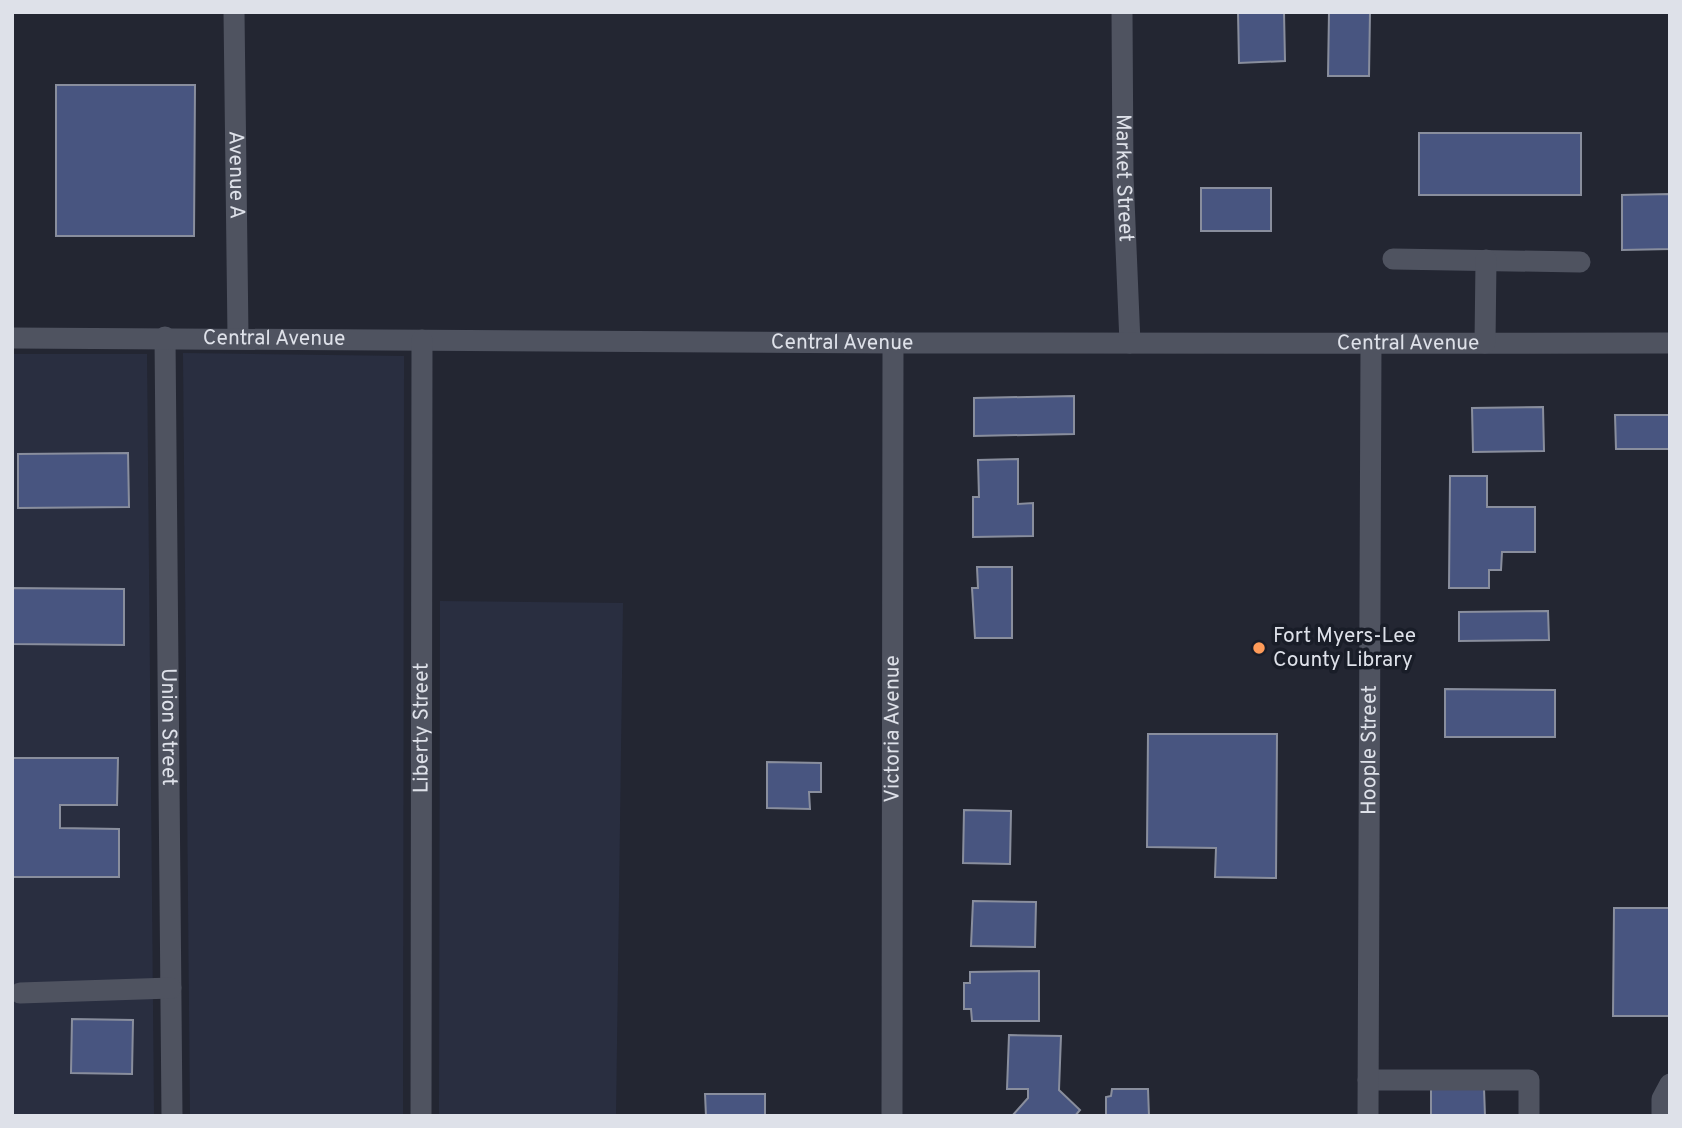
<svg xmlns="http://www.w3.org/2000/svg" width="1682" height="1128" font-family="Overpass,sans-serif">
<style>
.built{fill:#292e40}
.building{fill:#485580;stroke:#898e9d;stroke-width:2}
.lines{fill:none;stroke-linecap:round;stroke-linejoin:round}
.minor{stroke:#4f5360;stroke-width:21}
.poi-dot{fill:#fe9b59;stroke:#191d28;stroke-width:2.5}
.labels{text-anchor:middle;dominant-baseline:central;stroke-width:7;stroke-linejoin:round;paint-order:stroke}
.street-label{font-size:21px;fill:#dee1e9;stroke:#191d28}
.poi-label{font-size:21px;fill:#dee1e9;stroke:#191d28;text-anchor:start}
</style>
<rect width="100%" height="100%" fill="#232632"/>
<g class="built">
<polygon points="183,353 404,356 403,1116 190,1116"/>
<polygon points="12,354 147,354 154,1116 12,1116"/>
<polygon points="440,601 623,603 616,1116 439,1116"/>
</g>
<g class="building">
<polygon points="1238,12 1284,12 1285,61 1239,63"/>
<polygon points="1329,12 1370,12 1369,76 1328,76"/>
<polygon points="56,85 195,85 194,236 56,236"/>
<rect x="1419" y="133" width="162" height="62"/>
<rect x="1201" y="188" width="70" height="43"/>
<polygon points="1670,194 1670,249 1622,250 1622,195"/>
<polygon points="1074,396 1074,434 974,436 974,398"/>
<polygon points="1543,407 1544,451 1473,452 1472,408"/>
<polygon points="1615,415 1669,415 1670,449 1616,449"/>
<polygon points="128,453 129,507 18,508 18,454"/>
<polygon points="1018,459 1018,504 1033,503 1033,536 973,537 973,497 979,497 978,460"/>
<polygon points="1450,476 1487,476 1487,507 1535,507 1535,552 1502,552 1501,570 1489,570 1489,588 1449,588"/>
<polygon points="977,567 1012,567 1012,638 975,638 972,588 978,588"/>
<polygon points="12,588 124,589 124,645 12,644"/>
<polygon points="1548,611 1549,640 1459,641 1459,612"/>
<polygon points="1445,689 1555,690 1555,737 1445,737"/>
<polygon points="1148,734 1277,734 1276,878 1215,877 1216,848 1147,847"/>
<polygon points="12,758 118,758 117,805 60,805 60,828 119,829 119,877 12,877"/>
<polygon points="767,762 821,763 821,792 809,792 810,809 767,808"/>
<polygon points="964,810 1011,811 1010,864 963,863"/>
<polygon points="973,901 1036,902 1035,947 971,946"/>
<polygon points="1614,908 1670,908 1670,1016 1613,1016"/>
<polygon points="1039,971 1039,1021 972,1021 971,1009 964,1009 964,983 970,983 970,972"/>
<polygon points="72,1019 133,1020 132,1074 71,1073"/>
<polygon points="1009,1035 1061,1036 1059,1090 1080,1110 1075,1116 1012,1116 1028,1098 1028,1089 1007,1089"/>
<polygon points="1431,1088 1484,1088 1485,1116 1431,1116"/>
<polygon points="1112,1089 1148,1089 1149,1116 1106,1116 1106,1097 1111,1096"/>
<polygon points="705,1094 765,1094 765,1116 706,1116"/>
</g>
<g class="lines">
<g class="minor">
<path id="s1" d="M 234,12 L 238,337"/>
<path id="s2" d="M 1122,12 L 1123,176 L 1130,343"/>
<polyline points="1393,259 1580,262"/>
<path id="s3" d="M 165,337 L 172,1116"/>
<path id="s4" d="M 12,338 C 307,337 601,342 895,343 C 1153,344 1412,343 1670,343"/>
<polyline points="1485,343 1486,260"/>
<polyline points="20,993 171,988"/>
<polyline points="1368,1080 1529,1080 1529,1116"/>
<path id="s5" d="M 421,1116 L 422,340"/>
<path id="s6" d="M 892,1116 L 893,343"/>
<path id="s7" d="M 1368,1116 L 1371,343"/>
<polyline points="1662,1116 1662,1099 1670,1084"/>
</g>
</g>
<circle class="poi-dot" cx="1259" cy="648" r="7"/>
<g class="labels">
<g class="street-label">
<text stroke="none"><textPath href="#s1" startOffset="163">Avenue A</textPath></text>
<text stroke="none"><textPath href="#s2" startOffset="166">Market Street</textPath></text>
<text stroke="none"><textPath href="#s4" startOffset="262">Central Avenue</textPath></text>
<text stroke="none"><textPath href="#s4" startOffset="830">Central Avenue</textPath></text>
<text stroke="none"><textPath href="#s4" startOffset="1396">Central Avenue</textPath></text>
<text stroke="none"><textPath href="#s3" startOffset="390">Union Street</textPath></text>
<text stroke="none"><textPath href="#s5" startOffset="388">Liberty Street</textPath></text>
<text stroke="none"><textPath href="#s6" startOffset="387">Victoria Avenue</textPath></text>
<text stroke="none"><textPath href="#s7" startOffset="366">Hoople Street</textPath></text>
</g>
<g class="poi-label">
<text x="1273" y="636">Fort Myers-Lee<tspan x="1273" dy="24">County Library</tspan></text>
</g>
</g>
<rect width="1682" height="1128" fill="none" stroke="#dee1e9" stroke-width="28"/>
</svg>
